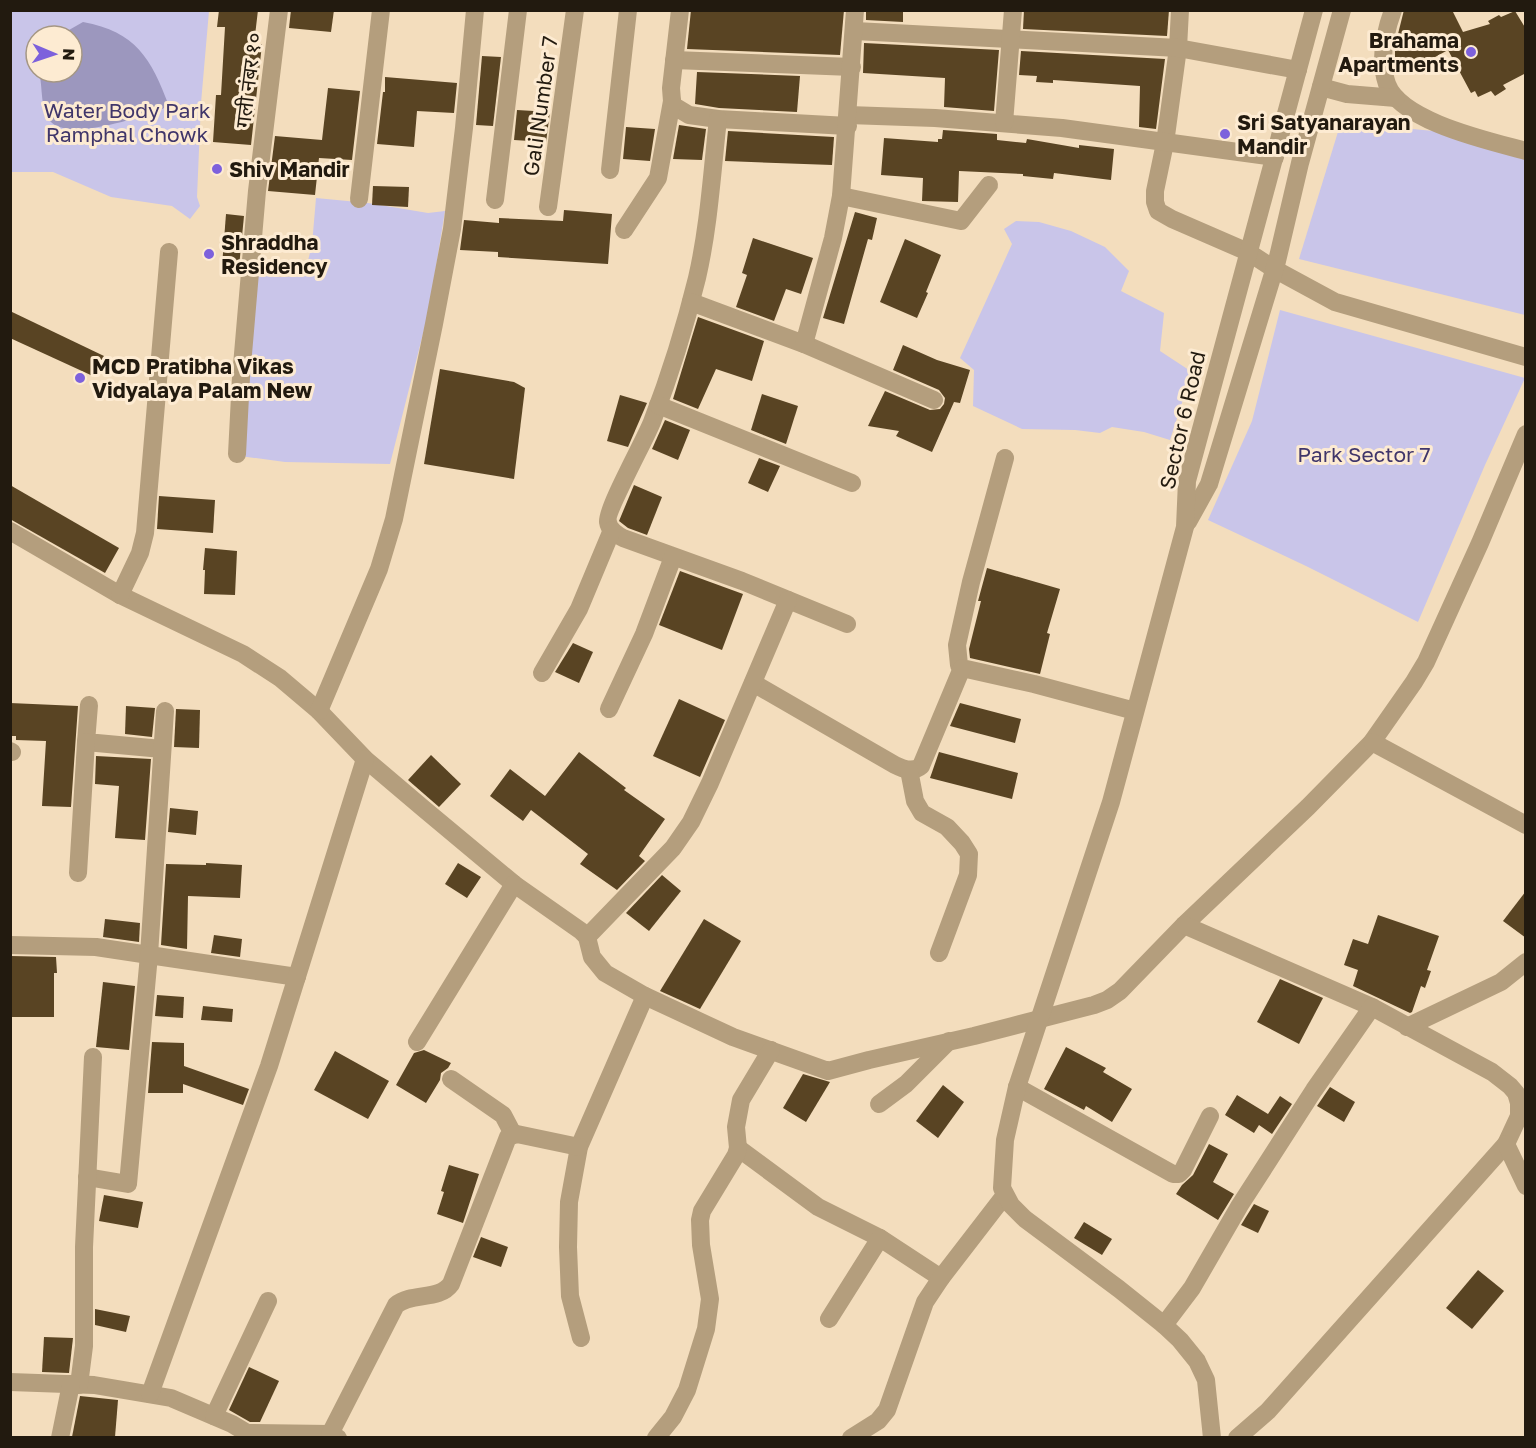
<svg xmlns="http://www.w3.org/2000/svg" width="1536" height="1448" font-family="'Golos Text','Noto Sans Devanagari',sans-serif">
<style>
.green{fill:#c9c5e9;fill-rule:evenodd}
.water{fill:#9c97be}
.building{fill:#594423}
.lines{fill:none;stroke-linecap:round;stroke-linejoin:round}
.minor{stroke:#b49e7d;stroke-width:18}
.poi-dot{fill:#7d61dc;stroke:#fdebd2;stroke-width:2}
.labels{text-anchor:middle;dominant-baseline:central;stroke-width:6;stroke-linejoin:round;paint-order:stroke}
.poi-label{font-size:21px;font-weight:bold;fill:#221a0f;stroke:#fdebd2;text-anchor:start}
.street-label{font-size:21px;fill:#221a0f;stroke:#fdebd2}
.park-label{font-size:21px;fill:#40366a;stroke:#fdebd2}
</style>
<rect width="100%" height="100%" fill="#f3ddbd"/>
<g class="green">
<path d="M 10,11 L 209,11 L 201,103 L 197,197 L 200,206 L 190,219 L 172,206 L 111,197 L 53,172 L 11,172 ZM 36,36 L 72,36 L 72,72 L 36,72 Z"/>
<polygon points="1341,122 1495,137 1525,146 1525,315 1299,259"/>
<polygon points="316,198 368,203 428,213 445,211 429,310 390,464 285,462 240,456 246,270 279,277 304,276 312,245"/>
<polygon points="1016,221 1039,222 1071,231 1105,247 1129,271 1121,291 1164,313 1160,351 1192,372 1170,440 1144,432 1112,427 1100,433 1075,430 1022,429 973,406 974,370 960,358 1012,244 1004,229"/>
<polygon points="1280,310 1525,378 1485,465 1418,622 1306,566 1208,520 1252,421"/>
</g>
<path class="water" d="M 83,22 C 136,32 151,58 169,106 C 148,115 68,143 50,121 C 40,109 43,87 39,72 L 72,72 L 72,36 L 38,36 L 69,30 Z"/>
<g class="building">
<polygon points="219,10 258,10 254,44 262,44 251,145 213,142 216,95 221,95 225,27 217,27"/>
<polygon points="291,10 334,10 331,32 289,28"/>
<polygon points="691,10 844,10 840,55 687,49"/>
<polygon points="866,10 903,10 903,22 866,20"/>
<polygon points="1024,10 1169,10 1167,36 1023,29"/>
<polygon points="1404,10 1452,10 1463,32 1490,24 1488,21 1499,15 1501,17 1515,11 1526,29 1526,73 1503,85 1506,89 1495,96 1491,91 1478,97 1475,91 1471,93 1448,50 1413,69 1411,64 1406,67 1404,63 1399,66 1395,58 1395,48 1398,45 1397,38"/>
<polygon points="864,43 999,50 994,111 944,107 945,78 863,73"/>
<polygon points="1021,51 1165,59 1156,129 1139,127 1140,86 1053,80 1053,83 1036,82 1037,76 1019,75"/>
<polygon points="482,56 501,57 493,126 476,125"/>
<polygon points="697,72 800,76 797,112 719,108 695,104"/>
<polygon points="385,77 457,83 454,113 417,111 414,147 377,144 383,92 385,92"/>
<polygon points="328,88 360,91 352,160 319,158 315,195 268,191 275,136 322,140"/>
<polygon points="517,110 550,112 546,142 514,140"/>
<polygon points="679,125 706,129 702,160 673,159"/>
<polygon points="626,127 655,129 650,161 623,159"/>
<polygon points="943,130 997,134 997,140 1026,143 1027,139 1079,148 1079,145 1114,149 1111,180 1054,173 1053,179 1023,176 1023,174 959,171 958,202 922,201 923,178 881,175 884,138 938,142 938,139 942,139"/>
<polygon points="728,131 834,137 832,165 725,161"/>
<polygon points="373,186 409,187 408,207 372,205"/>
<polygon points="564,210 612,214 608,264 498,257 498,252 460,250 464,220 499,223 499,218 563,221"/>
<polygon points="855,212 877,218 872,240 868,239 844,324 823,318"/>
<polygon points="226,214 244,216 239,267 222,266"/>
<polygon points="753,238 813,258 801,294 786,289 774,321 736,307 747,275 742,273"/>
<polygon points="905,239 941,255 926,292 928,293 917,318 880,302"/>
<polygon points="10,311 104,356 95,377 10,338"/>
<polygon points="698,317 764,341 752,381 716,369 698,409 673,399"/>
<polygon points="903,345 937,360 970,370 960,403 954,402 932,452 896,436 899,431 868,426 885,391 930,410 940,409 944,404 945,398 939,390 893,370"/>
<polygon points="440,369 514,382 525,388 514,479 424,464"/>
<polygon points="762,394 798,406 786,444 751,430"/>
<polygon points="620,395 647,403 628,447 607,441"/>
<polygon points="665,420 690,430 678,460 652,449"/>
<polygon points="759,458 780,466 768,492 748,483"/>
<polygon points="10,485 119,548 105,573 10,519"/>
<polygon points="634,485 662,497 647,535 628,528 619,521"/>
<polygon points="159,496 215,500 213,533 157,529"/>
<polygon points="205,548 237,551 235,595 204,594 205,570 203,570"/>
<polygon points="987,568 1060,589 1047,633 1050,634 1040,674 970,658 969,649 981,601 978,601"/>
<polygon points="680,571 743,594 722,650 659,625"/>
<polygon points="573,643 593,652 579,683 555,672"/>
<polygon points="679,699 725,720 700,777 653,756"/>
<polygon points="10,703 78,706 71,807 42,806 46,741 16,740 16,736 10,736"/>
<polygon points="960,703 1021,719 1015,743 950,726"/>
<polygon points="126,706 155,708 152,737 125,734"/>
<polygon points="176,709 200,710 199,748 174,747"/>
<polygon points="579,752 626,788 624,790 665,819 639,856 645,861 617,890 580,864 588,854 531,810 523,821 490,796 510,769 545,796"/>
<polygon points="939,752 1018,773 1012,799 930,778"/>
<polygon points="431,755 461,784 439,807 408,780"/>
<polygon points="96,756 151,759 145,840 115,838 119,786 95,784"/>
<polygon points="170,808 198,811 196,835 168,832"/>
<polygon points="206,863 242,865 240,898 188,896 187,949 161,945 166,864 206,865"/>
<polygon points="458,863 481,877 467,898 445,884"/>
<polygon points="662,875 681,891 649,931 626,913"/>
<polygon points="1526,891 1526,938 1503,921"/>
<polygon points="1378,915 1439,936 1427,970 1431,971 1425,988 1421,986 1412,1012 1410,1013 1353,986 1358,970 1344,965 1353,939 1368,944"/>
<polygon points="105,919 140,923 139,942 103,937"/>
<polygon points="704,919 741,941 700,1009 660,991"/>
<polygon points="214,935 242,939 240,957 211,953"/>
<polygon points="11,956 56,957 57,973 54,973 54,1017 10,1017"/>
<polygon points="1280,979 1323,998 1299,1044 1257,1022"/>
<polygon points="103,982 135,986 129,1050 96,1047"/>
<polygon points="157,995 184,997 183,1018 155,1016"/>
<polygon points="203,1006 233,1009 232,1022 201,1020"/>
<polygon points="152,1042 184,1043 184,1066 249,1089 243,1105 183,1084 183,1093 148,1093"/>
<polygon points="1066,1047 1106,1068 1103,1072 1132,1089 1112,1122 1086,1106 1084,1110 1044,1089"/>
<polygon points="424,1050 451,1063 448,1068 441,1073 440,1080 426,1103 396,1085 414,1053"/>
<polygon points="335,1051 389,1081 368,1119 314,1090"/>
<polygon points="803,1074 830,1082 806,1122 783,1108"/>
<polygon points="943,1085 964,1102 938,1138 916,1121"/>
<polygon points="1330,1087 1355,1102 1344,1122 1317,1106"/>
<polygon points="1237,1095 1268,1114 1280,1096 1292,1104 1272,1134 1259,1125 1254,1133 1225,1115"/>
<polygon points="1209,1144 1228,1154 1213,1182 1234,1194 1218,1220 1176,1194 1182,1185 1193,1175"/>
<polygon points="449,1165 479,1174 463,1223 437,1214 444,1192 441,1191"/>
<polygon points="104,1195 143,1202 138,1228 99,1221"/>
<polygon points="1254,1204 1269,1211 1258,1233 1241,1225"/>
<polygon points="1084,1222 1112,1239 1102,1255 1074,1238"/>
<polygon points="481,1237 508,1247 501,1267 473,1257"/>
<polygon points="1478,1270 1504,1291 1472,1329 1446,1308"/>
<polygon points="95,1309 130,1316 126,1332 95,1325"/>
<polygon points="44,1337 73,1338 69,1373 42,1372"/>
<polygon points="249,1367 279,1381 260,1422 250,1422 229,1410"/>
<polygon points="80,1396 118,1400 115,1437 72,1437"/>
</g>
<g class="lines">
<g class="minor">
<polyline points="1180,10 1178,48 1165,143 1155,191 1155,202 1158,211 1172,219 1248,252 1274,269 1335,302 1526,357"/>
<path d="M 1393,10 C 1385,32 1379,61 1387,84 C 1401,122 1490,141 1526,151"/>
<polyline points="855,31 1178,48 1298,70"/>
<polyline points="674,60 852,67"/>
<polyline points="1321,87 1347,94 1396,98"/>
<polyline points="672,101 674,106 689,115 718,119 848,126"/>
<polyline points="848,115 935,118 1062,128 1275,157"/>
<path d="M 718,119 C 712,172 709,226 697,278 C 685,327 670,375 652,422 C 646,438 605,512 608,522 C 609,530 616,534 623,538 L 742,581 L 847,624"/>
<polyline points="1004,123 1013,10"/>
<polyline points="610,170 628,10"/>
<polyline points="841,196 961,221 989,185"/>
<polyline points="359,199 381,10"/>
<polyline points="495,200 518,10"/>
<polyline points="548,207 575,10"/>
<polyline points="624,230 658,178 672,101 671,88 680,10"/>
<polyline points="691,302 804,344 934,400"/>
<polyline points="804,344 833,238 841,196 855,10"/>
<polyline points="658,405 852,483"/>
<polyline points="237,454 241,377 257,191 279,10"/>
<polyline points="1005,458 971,582 957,645 959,665 962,668 1034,684 1135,711"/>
<polyline points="1188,522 1209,484 1277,261 1300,163 1342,10"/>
<polyline points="10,531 120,595 243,654 280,678 319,711 365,759 424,809 514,884 581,931 587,937 592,957 605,973 645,996 733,1037 828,1071 869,1060 974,1036 1094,1005 1107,1000 1120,991 1184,925 1308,807 1372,742 1414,682 1426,662 1480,543 1526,434"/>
<polyline points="120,595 140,553 145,533 169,252"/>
<polyline points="542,673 579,609 612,530"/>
<path d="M 753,683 L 895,765 C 903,769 913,773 921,766 L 962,668"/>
<polyline points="89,705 86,742 162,749"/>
<polyline points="609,709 644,634 673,557"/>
<polyline points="319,711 379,569 394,519 434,324 452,229 464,128 475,10"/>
<polyline points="1372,742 1526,825"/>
<polyline points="10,751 12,752"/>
<polyline points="909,770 915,801 922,813 947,827 962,843 969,854 968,875 939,953"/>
<polyline points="78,873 86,742"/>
<polyline points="1184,925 1372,1007 1492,1072 1510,1086 1516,1093 1519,1103 1519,1116 1506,1144 1268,1411 1237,1438"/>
<polyline points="587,937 673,848 691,822 710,783 788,600"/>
<polyline points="10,945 96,947 149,955 165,711"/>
<polyline points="1407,1027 1501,982 1526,962"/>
<polyline points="417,1042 514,884"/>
<polyline points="451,1079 503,1115 513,1134"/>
<polyline points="1017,1087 1173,1174 1179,1174 1183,1170 1210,1116"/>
<polyline points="879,1104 906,1084 949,1041"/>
<polyline points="1506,1144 1526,1186"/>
<polyline points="738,1148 818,1207 880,1238 941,1278"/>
<polyline points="87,1177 128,1184 149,955 297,977"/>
<polyline points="829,1319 880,1238"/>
<polyline points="1164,1325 1192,1288 1240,1205 1314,1090 1372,1007"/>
<polyline points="581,1338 570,1296 568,1247 569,1202 579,1147 645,996"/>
<polyline points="10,1382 94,1385 171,1398 232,1424 247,1433 330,1434 338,1438"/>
<polyline points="79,1385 84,1346 84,1247 93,1057"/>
<polyline points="150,1394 269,1066 365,759"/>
<polyline points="214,1416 268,1301"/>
<path d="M 330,1434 L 396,1305 C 412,1292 439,1301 451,1284 L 508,1137 L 517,1134 L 579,1147"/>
<polyline points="60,1438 71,1384"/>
<polyline points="656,1438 673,1417 687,1390 706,1329 710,1299 701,1245 700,1220 702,1211 736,1155 738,1148 736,1127 741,1100 771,1050"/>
<polyline points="851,1438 878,1421 887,1410 925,1302 941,1278 1005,1195"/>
<polyline points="1212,1438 1206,1380 1197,1361 1180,1340 1164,1325 1119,1289 1025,1219 1011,1205 1002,1188 1005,1140 1017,1087 1111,802 1185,527 1187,481 1314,10"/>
</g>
</g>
<g class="poi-dot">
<circle cx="1471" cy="52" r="6"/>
<circle cx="1225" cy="134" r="6"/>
<circle cx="217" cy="169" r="6"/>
<circle cx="209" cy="254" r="6"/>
<circle cx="80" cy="378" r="6"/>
</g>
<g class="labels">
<g class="poi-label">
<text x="1459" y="40" text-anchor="end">Brahama<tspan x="1459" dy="24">Apartments</tspan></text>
<text x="1237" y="122">Sri Satyanarayan<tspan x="1237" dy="24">Mandir</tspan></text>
<text x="229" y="169">Shiv Mandir</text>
<text x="221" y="242">Shraddha<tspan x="221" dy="24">Residency</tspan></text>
<text x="92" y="366">MCD Pratibha Vikas<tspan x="92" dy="24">Vidyalaya Palam New</tspan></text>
</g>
<g class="street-label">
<text transform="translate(248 80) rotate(-83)">गली नंबर १०</text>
<text transform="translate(540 106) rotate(-82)">Gali Number 7</text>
<text transform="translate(1182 420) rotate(-77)">Sector 6 Road</text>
</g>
<g class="park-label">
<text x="127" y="110">Water Body Park<tspan x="127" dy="24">Ramphal Chowk</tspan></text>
<text x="1364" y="454">Park Sector 7</text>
</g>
</g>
<rect width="1536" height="1448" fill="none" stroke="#221a0f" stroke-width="24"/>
<g transform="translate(54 54) rotate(92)"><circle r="28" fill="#fdebd2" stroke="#a59784" stroke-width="1.5"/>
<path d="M0-4.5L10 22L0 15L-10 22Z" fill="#7d61dc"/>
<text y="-9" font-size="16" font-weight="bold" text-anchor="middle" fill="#221a0f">N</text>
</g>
</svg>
